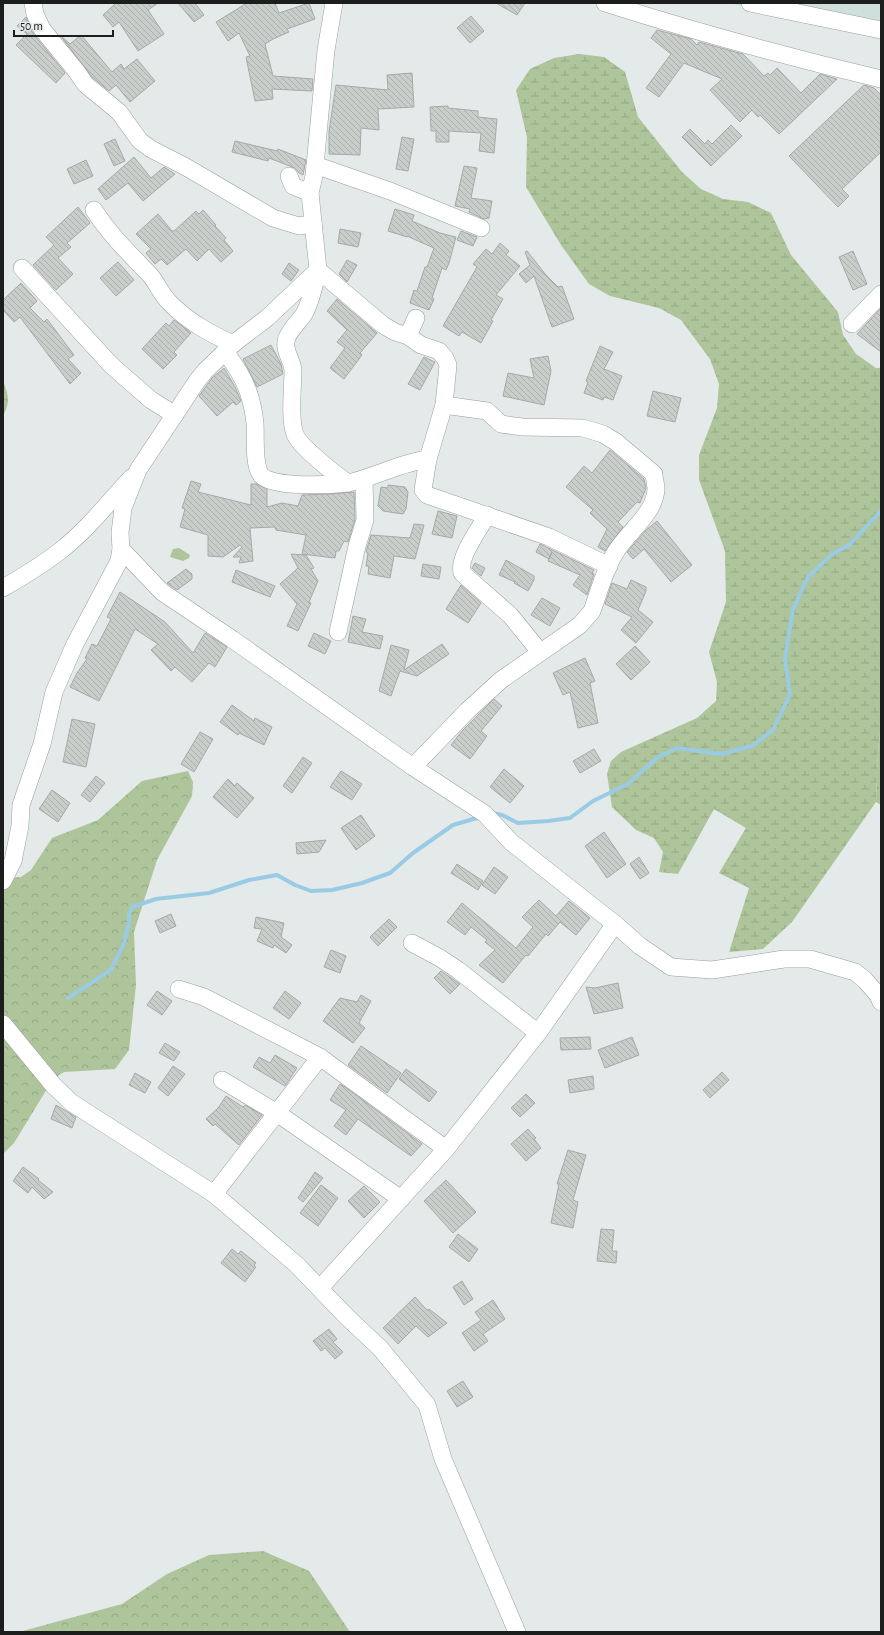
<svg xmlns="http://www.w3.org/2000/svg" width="884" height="1635" font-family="'Alegreya Sans',sans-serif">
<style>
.built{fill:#cfdfdc}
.grass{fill:#aec49b}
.forest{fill:url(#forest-crowns)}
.wetland{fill:url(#wetland-marsh)}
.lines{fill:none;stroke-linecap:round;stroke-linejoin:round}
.stream{stroke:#99cbe4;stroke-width:4}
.building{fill:url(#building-back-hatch);stroke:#a5aaa7}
.minor-casing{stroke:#989f9d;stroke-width:18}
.minor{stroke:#fff;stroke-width:17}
</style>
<defs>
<pattern id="forest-crowns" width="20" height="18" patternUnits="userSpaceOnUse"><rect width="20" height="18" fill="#aec49b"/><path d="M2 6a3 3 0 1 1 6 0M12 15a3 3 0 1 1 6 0" fill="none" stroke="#95a885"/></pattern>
<pattern id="wetland-marsh" width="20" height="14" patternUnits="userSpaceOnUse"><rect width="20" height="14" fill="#aec49b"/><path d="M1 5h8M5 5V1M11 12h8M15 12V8" fill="none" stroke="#95a885"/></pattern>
<pattern id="building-back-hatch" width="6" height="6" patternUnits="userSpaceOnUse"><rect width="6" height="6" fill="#c9ceca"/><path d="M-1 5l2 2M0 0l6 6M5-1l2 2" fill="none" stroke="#acb0ad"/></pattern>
</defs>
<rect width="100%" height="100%" fill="#e3eae9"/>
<polygon class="built" points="729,3 881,3 881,37 874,36"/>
<polygon class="grass" points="179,548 190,555 189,558 183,561 170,557 173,549"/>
<g class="forest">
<path d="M 3,381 C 9,395 10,403 3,416 Z"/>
<polygon points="881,723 881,805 876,802 878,751"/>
<polygon points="188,771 193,782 192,796 157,860 134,932 136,985 129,1050 115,1069 64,1072 53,1079 14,1143 3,1154 3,878 21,877 31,870 52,838 98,820 142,781"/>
<polygon points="263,1551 309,1571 350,1632 19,1632 122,1604 167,1574 209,1555"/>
</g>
<polygon class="wetland" points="579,54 604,57 625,72 638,117 682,172 701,189 723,199 748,202 771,213 791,255 838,312 843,335 856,354 876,368 881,368 881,723 878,751 876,802 792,922 763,949 729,952 749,888 719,873 746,828 714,809 678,874 659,872 663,852 654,838 636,830 612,807 607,774 611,761 621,752 697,718 716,701 717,682 709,652 726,602 725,551 699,480 699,455 717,408 719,384 710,359 681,320 659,308 610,296 589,284 561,245 526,187 527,137 516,90 530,69 554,58"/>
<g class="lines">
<g class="stream">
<polyline points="492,813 502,815 518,823 548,821 570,818 593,801 628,784 658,757 678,748 721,754 752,746 773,730 790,694 785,659 793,609 808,577 831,555 850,544 881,511"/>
<polyline points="68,998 111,970 124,943 129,923 129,914 132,907 156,899 209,893 249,880 277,875 295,885 311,891 332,890 362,883 390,873 413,853 453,825 480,817"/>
</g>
</g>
<g class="building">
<polygon points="116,3 158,3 148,10 164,34 138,51 119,22 113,27 103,15"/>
<polygon points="178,3 195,3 204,15 194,22"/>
<polygon points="247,3 275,3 279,13 309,3 315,19 287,29 289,32 273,39 265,44 273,76 313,79 312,91 272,89 273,99 255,101 246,57 250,56 239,33 228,41 216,22"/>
<polygon points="496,3 525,3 517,15"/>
<polygon points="471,16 484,31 470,43 457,28"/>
<polygon points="26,17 34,35 65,73 56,83 16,45 27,34 17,26"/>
<polygon points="657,30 691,39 697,45 699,42 743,54 764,76 768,73 770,75 777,68 801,93 820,74 837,79 779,134 760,115 758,117 752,110 740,122 710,90 722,79 684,63 659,97 646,88 671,54 651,38"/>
<polygon points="60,35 70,44 81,35 112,72 121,64 124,69 137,59 155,81 130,102 116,85 109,91 92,77"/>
<polygon points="412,73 414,107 378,109 379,130 361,128 360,155 329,154 329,131 336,85 388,90 387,75"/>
<polygon points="864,85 874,88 881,95 881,152 842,189 849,196 838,207 789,156"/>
<polygon points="448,106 448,108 478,111 478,117 497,119 494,153 479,151 481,133 449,131 449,142 436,142 436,131 431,131 430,107"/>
<polygon points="731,125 742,136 711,166 682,137 690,129 705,144 708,140 712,144"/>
<polygon points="402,137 414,139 408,171 396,169"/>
<polygon points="115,139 125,161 114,166 104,144"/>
<polygon points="235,141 277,151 278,149 306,160 303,175 299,173 295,168 269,158 268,161 232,152"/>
<polygon points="134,157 151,178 164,167 175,174 143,201 128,183 106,200 98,189"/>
<polygon points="86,160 93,176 74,184 67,169"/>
<polygon points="464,166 477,168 471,198 492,201 489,218 484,219 469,212 470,209 455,206"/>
<polygon points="78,207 90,223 67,243 71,247 58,258 73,274 56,290 33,265 54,245 46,237"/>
<polygon points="395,209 414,215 412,221 440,233 456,237 449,263 446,270 442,268 432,298 434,299 429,310 410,303 414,290 417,291 425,267 427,267 434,248 407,236 407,237 388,231"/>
<polygon points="203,210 216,225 215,226 226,238 224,240 233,251 221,262 209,249 197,261 186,249 167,265 161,259 155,264 146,253 151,249 136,234 158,214 172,231 174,231 196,211 199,214"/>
<polygon points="340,229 361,233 358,247 338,243"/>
<polygon points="461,231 477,237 473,246 457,240"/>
<polygon points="500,243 509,251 506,255 520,266 496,295 503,299 491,320 493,321 481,343 462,332 459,336 443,326 477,267 473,264 486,249 492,254"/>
<polygon points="527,251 546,275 558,287 562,286 574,319 552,327 534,276 526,283 519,274 530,265 525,252"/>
<polygon points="853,251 867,284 853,290 839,257"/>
<polygon points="347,260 357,265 347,282 339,274"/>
<polygon points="118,262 134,280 116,296 100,278"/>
<polygon points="289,263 299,270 291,281 282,274"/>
<polygon points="21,283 37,301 30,308 44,322 47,319 74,355 68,359 81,373 70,384 20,317 14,322 3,310 3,300"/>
<polygon points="337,299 377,333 360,353 362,355 344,379 330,368 345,348 337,342 347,330 327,311"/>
<polygon points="881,308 881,352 857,334"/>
<polygon points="174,320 191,333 174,352 177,355 163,369 142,349 166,323 169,326"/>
<polygon points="271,345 281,364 283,374 257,387 243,359"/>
<polygon points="600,346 613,352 604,369 622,376 613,400 604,397 603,400 584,393 588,382 586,381"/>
<polygon points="548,356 551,371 544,405 503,396 508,373 534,378 530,359"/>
<polygon points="424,357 435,362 420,390 408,384"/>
<polygon points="224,368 235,387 241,401 236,405 233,402 217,416 199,396 212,378"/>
<polygon points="653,391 681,398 675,422 647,416"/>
<polygon points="610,450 644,479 646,488 640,503 637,502 618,522 623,527 605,551 598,547 607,529 590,513 593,510 566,487 584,466 592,473"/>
<polygon points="191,481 201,484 198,492 251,505 251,484 257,484 267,489 267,507 282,503 298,506 302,495 329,494 354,492 355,519 348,542 344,541 339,551 336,551 335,558 302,554 306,535 276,530 275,527 250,528 253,561 239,563 241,557 233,557 242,547 240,545 223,557 208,556 208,535 180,527 185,509 182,508"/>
<polygon points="388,485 405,487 408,492 406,509 403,514 383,511 378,506 381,487 388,488"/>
<polygon points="438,511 457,516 452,538 432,534"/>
<polygon points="657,521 692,565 671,582 644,549 633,559 627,552 646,530"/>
<polygon points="414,524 424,525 415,559 394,556 390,578 368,574 369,566 366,566 368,553 366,552 371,535 410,538"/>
<polygon points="540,544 594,570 592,573 594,574 587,595 573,585 580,575 548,561 552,552 549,559 536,552"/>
<polygon points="291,554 306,555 314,568 311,569 318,581 309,602 311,603 298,631 287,626 297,604 280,584 298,568"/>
<polygon points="506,560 534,576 534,580 528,591 514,583 515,582 499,575"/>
<polygon points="475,563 485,568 481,576 472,568"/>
<polygon points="423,564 441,567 439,579 421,576"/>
<polygon points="186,569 192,574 192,579 177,590 167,583"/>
<polygon points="236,570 275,586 270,597 232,582"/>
<polygon points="631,580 646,587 646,591 638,610 653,622 636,643 621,630 632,617 605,604 612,583 627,589"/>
<polygon points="461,585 481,603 468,623 446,609"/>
<polygon points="120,592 165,622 193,653 205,633 227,647 215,667 209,663 192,682 175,667 171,671 151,650 158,644 135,629 99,701 70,687 77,673 87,659 85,658 92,644 97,646 111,619 107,617"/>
<polygon points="542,598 560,608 550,626 531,615"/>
<polygon points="353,616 366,619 362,632 383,636 380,649 348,642"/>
<polygon points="314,633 331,641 325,654 308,646"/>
<polygon points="442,644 449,654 417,676 400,671 391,696 379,691 391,645 409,650 404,670"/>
<polygon points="635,646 650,662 631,680 616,664"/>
<polygon points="585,658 595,681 590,683 598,723 578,728 570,692 563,695 553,673"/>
<polygon points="494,699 502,706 481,731 487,736 470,759 451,745 462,731"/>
<polygon points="232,705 254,721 255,718 272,727 264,745 239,733 238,735 220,722"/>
<polygon points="72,719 95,724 86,767 63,762"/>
<polygon points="200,732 213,739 194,772 181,764"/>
<polygon points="594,749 601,761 580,773 573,761"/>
<polygon points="303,757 312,763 292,793 283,786"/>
<polygon points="504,769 524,786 510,803 490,787"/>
<polygon points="341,771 362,784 352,800 330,787"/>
<polygon points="96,776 105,783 90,802 81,795"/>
<polygon points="228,779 235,786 237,783 254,798 237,818 213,797"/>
<polygon points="52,790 70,803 58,822 39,809"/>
<polygon points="361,815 375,836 356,850 341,828"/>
<polygon points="604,832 626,864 607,878 585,846"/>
<polygon points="326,840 319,852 297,854 296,843"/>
<polygon points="639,857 649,873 640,879 630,864"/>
<polygon points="457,864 483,881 478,890 451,873"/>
<polygon points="494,867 508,877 495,894 482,885"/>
<polygon points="539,900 556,916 569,901 590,918 576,935 560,922 548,936 546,934 528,956 526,955 503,983 479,965 495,950 485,942 487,940 471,927 465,935 447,922 462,903 516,948 533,927 522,917"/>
<polygon points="171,914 176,926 160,933 155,921"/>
<polygon points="256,917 284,923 281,937 292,945 286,953 274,945 273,948 257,941 262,929 254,928"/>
<polygon points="389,919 397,927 378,946 370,937"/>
<polygon points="331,950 346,956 340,973 324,967"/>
<polygon points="441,971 460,984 450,994 434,978"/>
<polygon points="618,983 623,1008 594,1014 586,987 595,988"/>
<polygon points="157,991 172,1001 162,1015 147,1005"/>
<polygon points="285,991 301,1003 289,1019 273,1008"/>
<polygon points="361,995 371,1001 359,1023 365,1028 353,1043 323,1021 340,998 357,1002"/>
<polygon points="590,1037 591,1049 561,1050 560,1038"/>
<polygon points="632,1037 639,1055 605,1068 598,1050"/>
<polygon points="165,1043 180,1052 174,1061 159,1053"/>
<polygon points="361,1046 401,1073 387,1093 348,1065"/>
<polygon points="275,1055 297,1068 285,1086 253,1067 259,1057 270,1063"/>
<polygon points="173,1066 185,1074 168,1096 158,1088"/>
<polygon points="406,1069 437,1092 429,1102 399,1079"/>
<polygon points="722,1072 729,1080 710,1098 703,1090"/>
<polygon points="135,1073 151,1082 145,1093 129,1085"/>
<polygon points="593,1076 594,1089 570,1093 568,1080"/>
<polygon points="340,1084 345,1087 422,1144 411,1156 358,1119 346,1135 334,1126 346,1110 330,1100"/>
<polygon points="526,1094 535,1103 520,1117 511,1108"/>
<polygon points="226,1096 243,1107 245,1105 262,1115 239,1145 215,1124 213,1126 206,1119 218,1108"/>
<polygon points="56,1105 76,1117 72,1128 51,1119"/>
<polygon points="528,1129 536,1138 534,1139 541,1148 526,1161 511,1144"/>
<polygon points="568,1150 586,1155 573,1200 578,1202 573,1228 551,1223 559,1184 557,1184"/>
<polygon points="23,1167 39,1179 38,1180 53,1192 44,1199 32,1187 28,1193 13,1181"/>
<polygon points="315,1172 323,1178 303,1202 298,1198"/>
<polygon points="446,1180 476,1212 453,1233 424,1201"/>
<polygon points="321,1185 338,1198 318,1226 300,1213"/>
<polygon points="364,1186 380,1202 364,1218 348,1201"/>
<polygon points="601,1229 614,1230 612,1251 617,1251 616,1263 597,1261"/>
<polygon points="458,1234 478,1249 469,1262 449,1247"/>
<polygon points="232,1249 238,1254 241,1251 256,1263 254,1265 256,1267 245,1282 221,1263"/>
<polygon points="462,1281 473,1299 464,1305 453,1287"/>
<polygon points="415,1297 427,1310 429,1309 447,1323 428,1337 416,1326 398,1344 383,1328"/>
<polygon points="493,1300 505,1319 483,1334 488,1341 474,1351 462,1333 481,1320 475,1312"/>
<polygon points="329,1329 337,1339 333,1342 343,1352 335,1359 325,1348 321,1351 313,1341"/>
<polygon points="463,1381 473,1397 457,1407 447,1391"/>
</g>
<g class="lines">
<g class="minor-casing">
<g id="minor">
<polyline points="33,3 35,14 42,29 77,72 85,84 119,112 140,141 151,149 186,167 273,218 299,226 313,224"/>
<path d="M 605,3 C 696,32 788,57 881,79"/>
<polyline points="750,3 881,30"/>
<polyline points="315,165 390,191 481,228"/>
<polyline points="289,176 293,186 310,193"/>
<path d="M 94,210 C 109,234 130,254 150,275 C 157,283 161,294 169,302 C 187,321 209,333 233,344"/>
<polyline points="22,268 112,366 151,400 175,415"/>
<path d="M 318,270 L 383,325 L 395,332 L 408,336 L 421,345 L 439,351 L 445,358 L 448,365 L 444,405 L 428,459 C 400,463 375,477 348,483 C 336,475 299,446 295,434 C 289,419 293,387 293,370 C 292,360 284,351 286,341 C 288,331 299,322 304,314 C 312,300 314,285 318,270 Z"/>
<polyline points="852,324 881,294"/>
<polyline points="408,336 416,318"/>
<path d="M 225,351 C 234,364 244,378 249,394 C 252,403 254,414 255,423 C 256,437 253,464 261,475 C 271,488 331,485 348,483"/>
<polyline points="428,459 423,490 427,495 549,537 609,566"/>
<path d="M 487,515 C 479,530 458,557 462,573 L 510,615 L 540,652"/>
<polyline points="121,549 162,592 232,639 413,767 485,814 511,842 615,924 640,946 671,967 712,970 784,959 810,959 855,972 865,980 878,995 881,1002"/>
<path d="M 3,588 C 22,577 42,565 60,551 C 86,531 108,503 131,478"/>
<polyline points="338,632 357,546 365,520 364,479"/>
<path d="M 413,767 L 467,711 L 501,680 L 580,625 L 592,611 C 599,592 604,571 615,553 C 627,532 655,514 656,489 C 656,484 654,479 654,474 L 616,442 L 603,434 L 583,428 L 522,427 L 501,424 L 487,411 L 444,405"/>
<polyline points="3,881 13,861 20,826 21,805 42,744 54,692 75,644 119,561 121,549 120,533 123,508 138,470 197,381 205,371 233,344 267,318 318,270 310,193 314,176 326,50 334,3"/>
<polyline points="412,943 440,958 458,970 538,1033"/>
<polyline points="179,989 204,997 320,1057 446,1149"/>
<polyline points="3,1024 54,1086 72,1103 214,1194 297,1265 347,1317 380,1348 427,1405 443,1459 517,1632"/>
<polyline points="222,1080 277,1113 401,1199"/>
<polyline points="214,1194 320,1057"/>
<polyline points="320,1288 446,1149 538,1033 615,924"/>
</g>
</g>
<use href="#minor" class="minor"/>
</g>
<rect width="884" height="1635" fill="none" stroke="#1c1e1e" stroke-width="8"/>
<path d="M14 30v6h99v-6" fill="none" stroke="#1c1e1e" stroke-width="2"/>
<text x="20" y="30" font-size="12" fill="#1c1e1e" stroke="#e3eae9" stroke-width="3" paint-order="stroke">50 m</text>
</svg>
